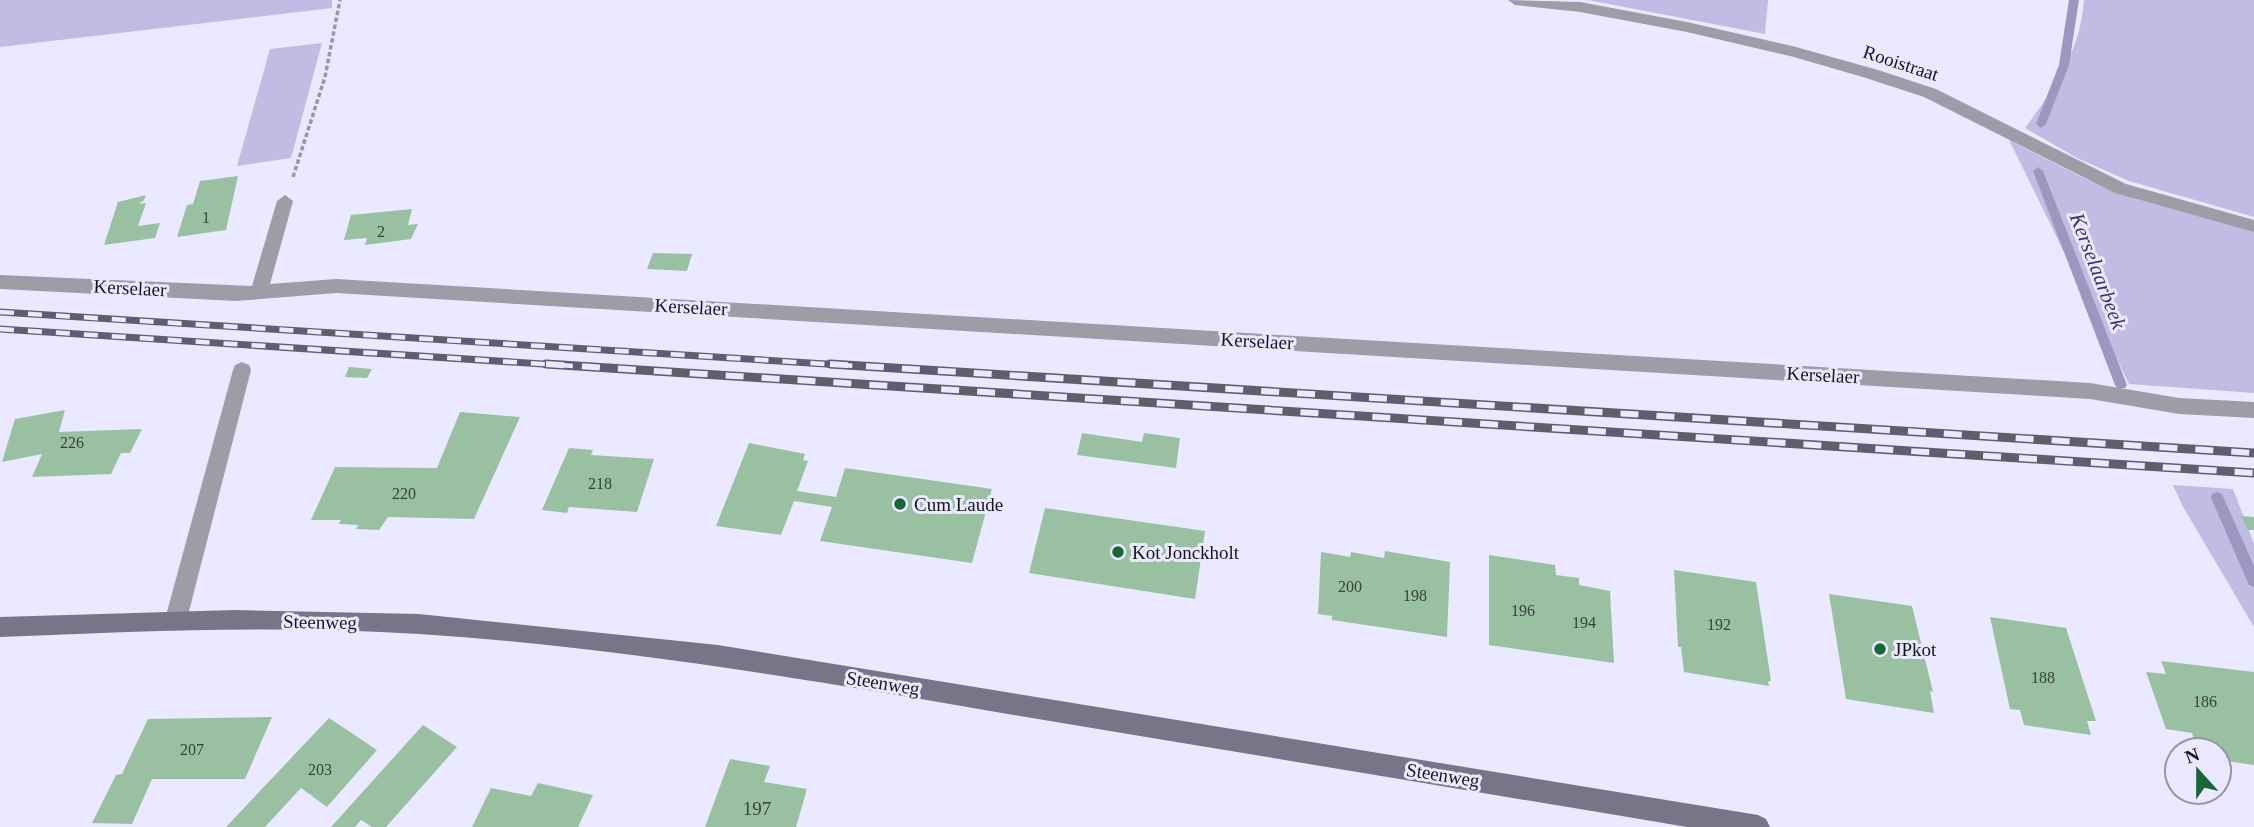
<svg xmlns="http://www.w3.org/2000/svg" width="2254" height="827" font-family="'Times New Roman',serif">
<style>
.green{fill:#c1bce3}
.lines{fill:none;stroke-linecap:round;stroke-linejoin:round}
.stream{fill:#9c97c0;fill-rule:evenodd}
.building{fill:#99c0a1}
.path{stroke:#9897a8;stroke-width:3.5;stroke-dasharray:4.5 2.5;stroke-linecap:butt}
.minor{fill:#9d9ca7;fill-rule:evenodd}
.secondary{fill:#787686;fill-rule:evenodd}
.rail-far1-casing{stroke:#5f5e6b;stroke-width:7}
.rail-casing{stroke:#5f5e6b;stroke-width:9}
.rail-far1{stroke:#ebe9ff;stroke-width:4.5;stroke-dasharray:14;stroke-linecap:butt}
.rail{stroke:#ebe9ff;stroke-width:6;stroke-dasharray:18;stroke-linecap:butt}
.poi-dot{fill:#186736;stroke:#ebe9ff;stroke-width:2.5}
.labels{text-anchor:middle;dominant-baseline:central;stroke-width:6;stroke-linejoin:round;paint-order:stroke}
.number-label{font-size:16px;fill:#384040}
.street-label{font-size:19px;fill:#17161f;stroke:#ebe9ff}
.poi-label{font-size:19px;fill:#17161f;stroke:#ebe9ff;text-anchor:start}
.near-number-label{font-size:19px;fill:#384040}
.water-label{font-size:21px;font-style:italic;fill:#3c3166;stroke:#ebe9ff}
</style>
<rect width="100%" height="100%" fill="#ebe9ff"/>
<g class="green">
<polygon points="0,0 332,0 332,8 0,47"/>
<polygon points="1588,0 1768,0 1765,34"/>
<path d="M 2084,0 L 2254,0 L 2254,217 L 2129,181 L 2077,158 L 2025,128 C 2054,89 2081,50 2084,0 Z"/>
<polygon points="322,43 291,158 237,166 270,49"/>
<polygon points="2009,140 2086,179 2136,199 2254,231 2254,393 2129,384"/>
<polygon points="2173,485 2233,489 2254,544 2254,627 2182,505"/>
</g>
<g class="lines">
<g class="stream">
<polygon points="2069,0 2079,0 2069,65 2046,124 2041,128 2036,124 2059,65"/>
<polygon points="2038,167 2043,171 2127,385 2125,388 2117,388 2115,385 2033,171"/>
<polygon points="2217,492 2222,494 2254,566 2254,587 2249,585 2211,498 2212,494"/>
</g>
</g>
<g class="building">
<polygon points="238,176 226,230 177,237 187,205 193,204 200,181"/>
<polygon points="146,195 144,200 139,204 146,203 138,226 160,223 155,238 104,245 118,202"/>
<polygon points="412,209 408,225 418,224 411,239 365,245 367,238 344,240 351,215"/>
<polygon points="653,253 692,254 687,271 647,269"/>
<polygon points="349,367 372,369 367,378 345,377"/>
<polygon points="65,410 59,432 142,429 130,453 121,453 111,474 32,477 42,454 2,462 15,419"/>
<polygon points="460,412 520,417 474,519 388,517 379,530 356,529 358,525 339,524 341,520 311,520 335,467 437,468"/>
<polygon points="1082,433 1142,442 1144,433 1180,438 1176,468 1077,455"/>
<polygon points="749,443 805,454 803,460 808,461 797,491 836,497 845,468 992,489 972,563 820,541 832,507 794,501 781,535 716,526"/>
<polygon points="569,448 593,450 591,455 654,459 637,512 569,507 567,513 542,510"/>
<polygon points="1045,508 1205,531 1195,599 1029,573"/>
<polygon points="2241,516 2254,517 2254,530 2248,530"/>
<polygon points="1385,551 1450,562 1447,637 1332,620 1332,616 1318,614 1321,552 1350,557 1351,552 1384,558"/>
<polygon points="1489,555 1555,565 1556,575 1579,578 1579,585 1610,591 1614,663 1489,645"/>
<polygon points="1674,570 1756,582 1771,681 1768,681 1769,686 1684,672 1681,647 1678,647"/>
<polygon points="1829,594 1912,606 1933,692 1930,691 1934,713 1846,699"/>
<polygon points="1990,617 2066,628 2096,721 2087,721 2091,735 2024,725 2020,710 2010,709"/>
<polygon points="2161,661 2254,672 2254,765 2219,760 2219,750 2197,750 2192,733 2166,729 2146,672 2166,674"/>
<polygon points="272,717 245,779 152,779 132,824 92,823 116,775 122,774 148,719"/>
<polygon points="329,718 377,750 327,807 301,788 265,827 226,827"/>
<polygon points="423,725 457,747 386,827 372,827 361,820 355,827 331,827"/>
<polygon points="730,759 770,766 764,782 807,789 796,827 705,827"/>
<polygon points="538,783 593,795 578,827 472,827 491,788 531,796"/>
</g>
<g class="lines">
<polyline class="path" points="293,177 325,77 340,0"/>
<g class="minor">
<polygon points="1508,0 1580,2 1687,22 1796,47 1878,70 1936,89 2126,184 2254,220 2254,232 2115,193 1924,97 1866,78 1794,57 1687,32 1580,12 1515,5"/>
<polygon points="285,195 293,201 270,284 336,279 2090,383 2179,398 2254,402 2254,418 2179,414 2090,399 336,293 236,301 0,289 0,275 252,286 277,201"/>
<polygon points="242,362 249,365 251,370 187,619 184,626 176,629 168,626 165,619 233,370 235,365"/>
</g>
<path class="secondary" d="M 235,610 L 419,614 L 718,645 L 1758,815 L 1766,819 L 1770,827 L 1687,827 C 1465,790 1243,753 1020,716 C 821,682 621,647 419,634 C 279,625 139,631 0,637 L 0,617 Z"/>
<g class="rail-far1-casing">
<g id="rail-far1">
<polyline points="0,312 858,366"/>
<polyline points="0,329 574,366"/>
</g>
</g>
<g class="rail-casing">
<g id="rail">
<polyline points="546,364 2254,473"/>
<polyline points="830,364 2254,453"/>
</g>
</g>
<use href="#rail-far1" class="rail-far1"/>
<use href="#rail" class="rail"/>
</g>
<g class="poi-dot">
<circle cx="900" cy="504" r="7"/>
<circle cx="1118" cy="552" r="7"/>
<circle cx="1880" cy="649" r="7"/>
</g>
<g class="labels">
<g class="number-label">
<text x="206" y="217">1</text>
<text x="381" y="231">2</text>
<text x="72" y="442">226</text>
<text x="600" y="483">218</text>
<text x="404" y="493">220</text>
<text x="1350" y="586">200</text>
<text x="1415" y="595">198</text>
<text x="1523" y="610">196</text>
<text x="1584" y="622">194</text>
<text x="1719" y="624">192</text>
<text x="2043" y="677">188</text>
<text x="2205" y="701">186</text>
<text x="192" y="749">207</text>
<text x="320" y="769">203</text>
</g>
<g class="street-label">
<text transform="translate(1901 63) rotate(18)">Rooistraat</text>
<text transform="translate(130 288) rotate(3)">Kerselaer</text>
<text transform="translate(691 307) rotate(3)">Kerselaer</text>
<text transform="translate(1257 341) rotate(3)">Kerselaer</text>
<text transform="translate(1823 375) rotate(3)">Kerselaer</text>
<text transform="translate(320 622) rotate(1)">Steenweg</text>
<text transform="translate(883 683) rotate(9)">Steenweg</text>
<text transform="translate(1443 775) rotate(9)">Steenweg</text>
</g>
<g class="poi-label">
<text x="914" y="504">Cum Laude</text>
<text x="1132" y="552">Kot Jonckholt</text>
<text x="1894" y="649">JPkot</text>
</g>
<g class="near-number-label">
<text x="757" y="808">197</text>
</g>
<g class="water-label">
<text transform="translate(2098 271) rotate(69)">Kerselaarbeek</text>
</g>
</g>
<g transform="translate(2198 771) rotate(339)"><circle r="33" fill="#ebe9ff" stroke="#9695a5" stroke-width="2"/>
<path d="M0-5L12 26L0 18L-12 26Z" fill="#186736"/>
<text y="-10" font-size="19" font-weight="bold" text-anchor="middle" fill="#17161f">N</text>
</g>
</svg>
